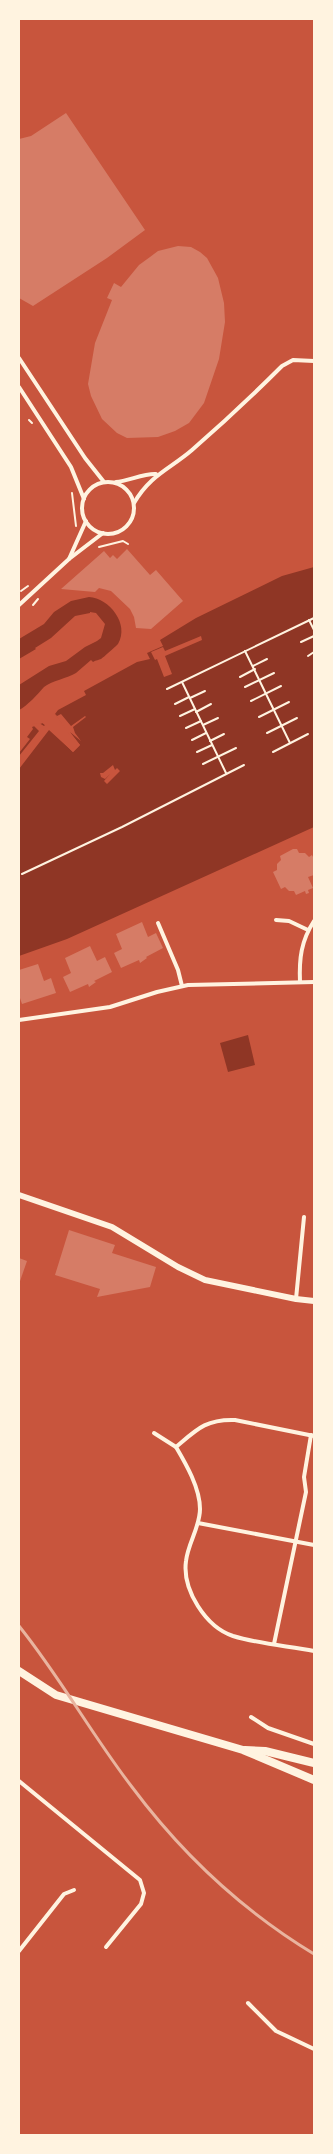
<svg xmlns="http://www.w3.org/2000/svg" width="333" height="2154" font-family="Figtree,sans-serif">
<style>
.water{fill:#8f3625}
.pier{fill:#c8553d}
.building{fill:#d67c66}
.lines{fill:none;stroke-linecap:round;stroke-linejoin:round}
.path{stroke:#fff3e0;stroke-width:2}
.minor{stroke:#fff3e0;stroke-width:4}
.tertiary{stroke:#fff3e0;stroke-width:6}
.primary{stroke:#fff3e0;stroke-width:8}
.rail{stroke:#e9b49f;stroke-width:3}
</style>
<rect width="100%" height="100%" fill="#c8553d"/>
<g class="water">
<polygon points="314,567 314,827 67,939 19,956 19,753 30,739 27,737 33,729 32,727 43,723 73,752 80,745 55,714 58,710 86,695 84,691 137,662 150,659 147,653 163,646 160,640 196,618 282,576"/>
<path d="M 89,597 C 109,598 130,624 118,644 C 117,645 103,658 101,659 C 99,660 96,660 93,662 L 91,660 C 86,664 81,669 76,673 C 68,678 51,681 44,687 C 38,694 27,706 19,710 L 19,685 L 49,666 L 66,661 L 85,647 L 97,641 L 101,638 L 105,624 L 96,613 L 90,612 L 90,613 L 75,616 L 51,638 L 35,648 L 36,649 L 19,659 L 19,639 L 44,624 L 54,612 L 71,601 Z"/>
<polygon points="248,1035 255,1065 228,1072 220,1043"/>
</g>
<g class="pier">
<polygon points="201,636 202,640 165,656 172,674 164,677 157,659 155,660 151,652 163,647 165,651"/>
<polygon points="54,713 57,716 61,714 71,726 85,716 86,717 73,727 75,733 81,741 70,732 80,745 73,752 49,730 19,769 19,756 39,731 32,724 39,723 44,726 45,725 41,722 44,721 73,749 77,745"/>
<polygon points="113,765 115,770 117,768 120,771 107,784 104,781 110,774 105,779 101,777 100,773 103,773"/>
</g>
<g class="building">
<polygon points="66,113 145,230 107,258 33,306 19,298 19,139 31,136"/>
<polygon points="178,246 191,247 200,252 207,258 218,278 224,303 225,322 219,359 204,403 189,423 175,431 158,437 127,438 117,433 102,419 91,396 88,384 95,343 112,300 107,298 114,283 121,287 139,265 150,257 158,251"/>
<polygon points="127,549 150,575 156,570 183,601 151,629 136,628 134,617 130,609 111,591 99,588 95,592 61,589 104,551 110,558 113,555 117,559"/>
<polygon points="293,849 297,849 299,853 305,853 309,857 312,855 314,859 314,875 308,877 313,888 308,890 309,893 306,894 305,891 296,895 294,891 289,891 285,887 281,889 273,872 277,870 277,864 281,860 280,856"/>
<polygon points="142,922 148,937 156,933 163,948 146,957 147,958 140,963 139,960 121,968 114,953 122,949 116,934"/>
<polygon points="90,946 97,961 105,957 112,972 94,981 96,982 89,987 88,984 70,992 63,977 71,973 65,958"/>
<polygon points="38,964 44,981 51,978 56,993 22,1004 19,995 19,970"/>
<polygon points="69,1230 115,1245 112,1253 156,1267 150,1287 97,1297 100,1289 55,1275"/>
<polygon points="19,1258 27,1261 19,1284"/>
</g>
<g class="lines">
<g class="path">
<polyline points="29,420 32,423"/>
<polyline points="72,493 76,526"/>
<polyline points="99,547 123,541 128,544"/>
<polyline points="21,591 28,586"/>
<polyline points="33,605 38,599"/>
<polyline points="309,620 314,630"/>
<polyline points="301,642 314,636"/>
<polyline points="245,651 290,743"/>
<polyline points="308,656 314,652"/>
<polyline points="253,666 267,659"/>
<polyline points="240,677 255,669"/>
<polyline points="182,682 226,773"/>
<polyline points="245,687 274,673"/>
<polyline points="167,689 314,618"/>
<polyline points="190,698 205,691"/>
<polyline points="251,701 281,686"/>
<polyline points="175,704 189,697"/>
<polyline points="196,712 211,704"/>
<polyline points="180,716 195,709"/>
<polyline points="259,717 289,702"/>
<polyline points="203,725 218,718"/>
<polyline points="186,728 201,721"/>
<polyline points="267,733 297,718"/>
<polyline points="192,740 206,733"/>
<polyline points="210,741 224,734"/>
<polyline points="197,752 212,745"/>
<polyline points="273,752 308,734"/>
<polyline points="203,764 236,748"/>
<polyline points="22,874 122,827 244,765"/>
</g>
<g class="minor">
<polyline points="19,358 85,458 104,482"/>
<polyline points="19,387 71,467 84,499"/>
<circle cx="108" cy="508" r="26"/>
<path d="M 116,482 C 128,481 145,473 156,474"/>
<path d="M 134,503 C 150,475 170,469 192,450 C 223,423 253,395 282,366 L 293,360 L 314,361"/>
<polyline points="69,559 86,521"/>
<polyline points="19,605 69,559 103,533"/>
<polyline points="276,920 289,921 308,930"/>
<polyline points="158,923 178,970 182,986"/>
<path d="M 300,982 C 299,959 301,941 314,921"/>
<polyline points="19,1020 110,1007 157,992 188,985 314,982"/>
<polyline points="296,1299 304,1217"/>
<polyline points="154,1433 176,1447"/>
<path d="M 314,1436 L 235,1420 C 206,1419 197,1429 176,1447 C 186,1464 200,1488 200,1509 C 200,1527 188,1543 186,1561 C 182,1590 206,1627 233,1636 C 259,1644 288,1646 314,1651"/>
<polyline points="198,1523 314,1545"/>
<polyline points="274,1644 306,1492 304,1477 311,1435"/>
<polyline points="251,1717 268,1728 314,1744"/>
<polyline points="19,1781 140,1880 144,1893 141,1904 106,1947"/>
<polyline points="19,1951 64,1894 74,1890"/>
<polyline points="248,2003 276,2031 314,2049"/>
</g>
<polyline class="tertiary" points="19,1195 112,1227 178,1267 205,1280 296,1299 314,1301"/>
<g class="primary">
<polyline points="19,1671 56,1695 243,1750 314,1780"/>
<polyline points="245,1750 265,1751 314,1763"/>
</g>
<path class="rail" d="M 19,1626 C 60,1677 92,1735 132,1787 C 182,1854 243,1911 314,1954"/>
</g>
<rect width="333" height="2154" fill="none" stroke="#fff3e0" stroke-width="40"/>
</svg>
